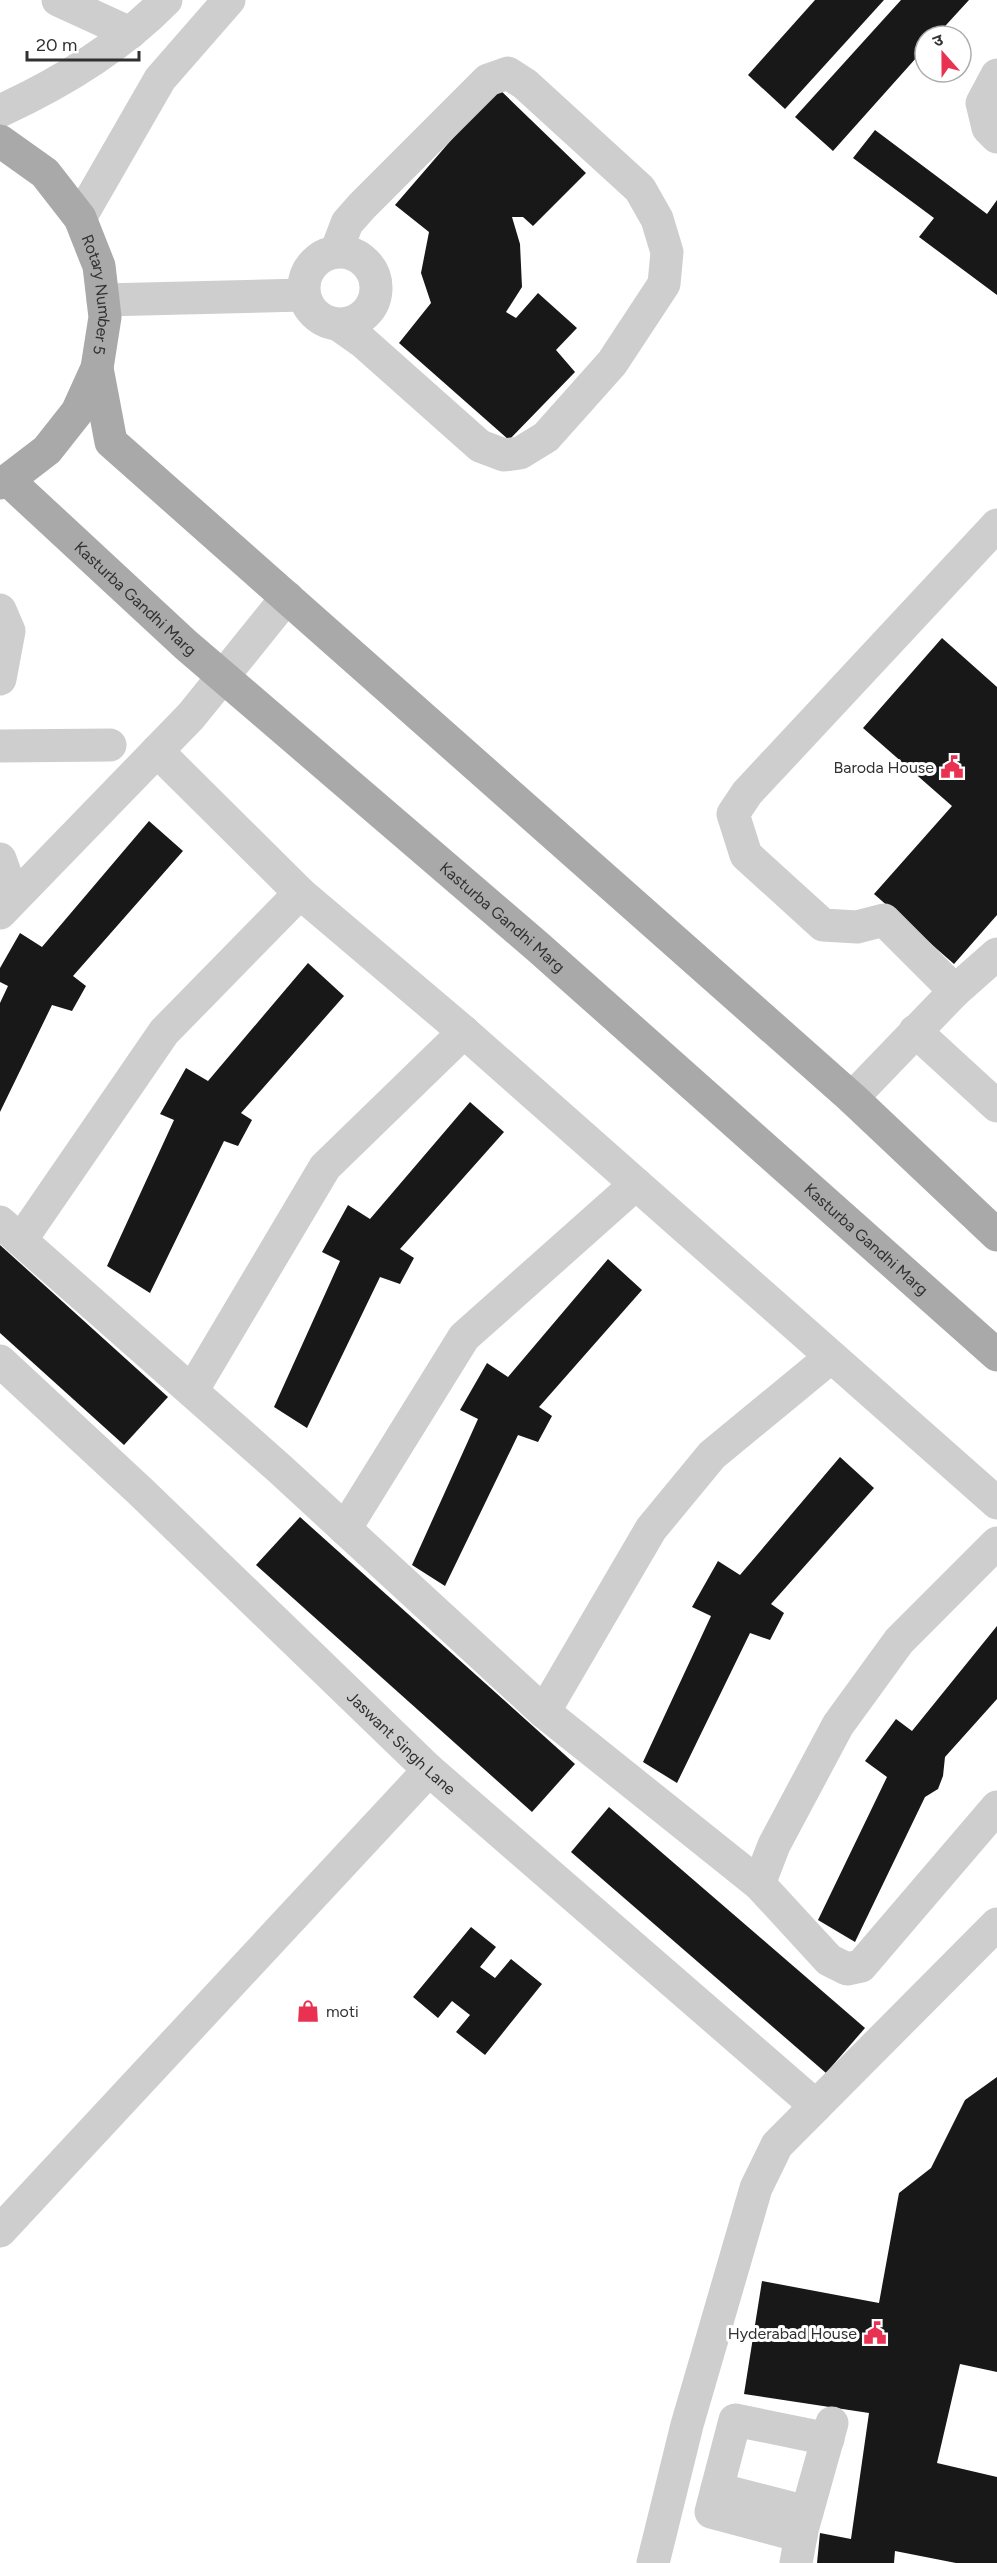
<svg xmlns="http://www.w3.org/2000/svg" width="997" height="2563" font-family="Figtree,'Noto Sans Devanagari',sans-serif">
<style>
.building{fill:#181818}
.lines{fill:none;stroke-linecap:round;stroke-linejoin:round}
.minor{stroke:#cecece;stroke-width:33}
.major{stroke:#a9a9a9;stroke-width:33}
.labels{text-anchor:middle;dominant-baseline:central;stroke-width:6;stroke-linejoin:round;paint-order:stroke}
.street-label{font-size:16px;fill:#313131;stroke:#fff}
.poi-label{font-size:16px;fill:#313131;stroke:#fff;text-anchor:end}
</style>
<rect width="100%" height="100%" fill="#fff"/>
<g class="building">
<polygon points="815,0 884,0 785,109 748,75"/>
<polygon points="901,0 969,0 936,36 925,36 925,48 833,151 795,117"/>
<polygon points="497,87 586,173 533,226 523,217 512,217 520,244 522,287 506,312 516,318 538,293 577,328 556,350 575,372 509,440 399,343 431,303 421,273 429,232 395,205"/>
<polygon points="875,130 987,214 997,200 997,295 919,237 934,218 853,158"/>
<polygon points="942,638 997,687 997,915 954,964 874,894 952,806 863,728"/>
<polygon points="149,821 183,851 73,976 86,986 72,1011 52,1005 0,1112 0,1003 8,986 0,982 0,968 20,933 42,947"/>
<polygon points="308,963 344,996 241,1113 252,1120 238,1146 224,1141 150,1293 107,1266 174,1120 160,1114 186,1068 208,1081"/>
<polygon points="470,1102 504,1132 400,1249 414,1258 400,1284 380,1277 307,1428 274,1407 340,1261 322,1252 348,1205 370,1219"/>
<polygon points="0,1245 168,1397 124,1445 0,1333"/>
<polygon points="608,1259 642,1290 539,1407 552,1416 538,1442 518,1435 445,1586 412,1565 478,1419 460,1410 487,1363 508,1377"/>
<polygon points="840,1457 874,1488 771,1604 784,1613 770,1640 750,1633 677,1783 643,1762 711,1616 692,1607 718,1561 740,1575"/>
<polygon points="300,1517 575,1764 532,1812 256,1565"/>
<polygon points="997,1626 997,1699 945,1757 943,1776 938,1789 925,1797 855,1942 818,1920 887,1777 865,1761 896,1719 912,1731"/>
<polygon points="609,1807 865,2028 826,2073 571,1852"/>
<polygon points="471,1927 496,1947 480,1967 495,1978 511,1959 542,1984 485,2055 456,2032 470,2015 452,2001 438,2018 413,1997"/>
<polygon points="997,2077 997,2372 960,2364 937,2463 997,2477 997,2563 956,2563 895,2551 894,2563 817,2563 820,2533 851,2539 869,2413 744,2394 762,2281 879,2303 899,2193 931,2168 965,2100"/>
</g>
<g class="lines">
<g class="minor">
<polyline points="58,0 130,33"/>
<polyline points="997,75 982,103 988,128 997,137"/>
<path d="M 0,111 C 61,83 119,48 166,0"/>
<polyline points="80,218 160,79 229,0"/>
<circle cx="340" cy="288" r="36"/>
<polyline points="336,252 347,223 362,206 488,80 508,73 525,84 640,189 657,219 667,252 664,284 612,363 546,437 520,453 504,455 480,446 363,342 339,325"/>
<polyline points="103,300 304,295"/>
<polyline points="0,610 9,631 0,679"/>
<polyline points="0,746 110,745"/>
<polyline points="157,751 300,893 464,1032 997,1503"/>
<polyline points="0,859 14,898"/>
<polyline points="0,913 191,716 287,597"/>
<polyline points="955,991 884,920 857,927 823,925 746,855 733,814 747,793 997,525"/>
<polyline points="915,1031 997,1106"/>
<polyline points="852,1098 955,991 997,954"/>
<polyline points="0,1222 280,1469 544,1712 759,1884 774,1845 838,1725 899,1641 997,1543"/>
<polyline points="21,1240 164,1032 300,893"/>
<path id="s1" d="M 0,1361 L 140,1491 L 429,1770 L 816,2106"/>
<polyline points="192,1391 325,1167 464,1032"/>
<polyline points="345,1529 464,1337 636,1184"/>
<polyline points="544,1712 651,1529 712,1455 831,1357"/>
<polyline points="759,1884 829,1960 847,1969 861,1966 997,1807"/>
<polyline points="0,2231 429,1770"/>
<polyline points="717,2489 807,2512"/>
<polyline points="801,2536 711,2512 735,2420 828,2439"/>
<polyline points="653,2563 687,2425 756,2188 777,2145 997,1924"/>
<polyline points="796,2563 802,2530 832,2423"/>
</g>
<g class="major">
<path id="s2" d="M 0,141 L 45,173 L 80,218 L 99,266 L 105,317 L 97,368 L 77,412 L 47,450 L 8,480 L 0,483"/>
<polyline points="97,368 111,442 852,1098 997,1235"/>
<path id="s3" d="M 8,480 L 186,645 L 538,947 L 997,1355"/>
</g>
</g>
<defs>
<g id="civic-bare" transform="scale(1.8)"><path d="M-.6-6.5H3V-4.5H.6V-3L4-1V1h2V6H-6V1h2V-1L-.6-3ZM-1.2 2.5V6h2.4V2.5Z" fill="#e93152" stroke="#fff" stroke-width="2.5" paint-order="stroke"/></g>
<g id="shop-bare" transform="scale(1.8)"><path d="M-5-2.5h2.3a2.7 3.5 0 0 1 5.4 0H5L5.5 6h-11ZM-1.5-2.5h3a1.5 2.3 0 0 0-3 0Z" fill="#e93152" stroke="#fff" stroke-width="2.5" paint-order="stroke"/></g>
</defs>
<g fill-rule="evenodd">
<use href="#civic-bare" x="952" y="767"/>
<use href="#shop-bare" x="308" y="2011"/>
<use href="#civic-bare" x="875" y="2333"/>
</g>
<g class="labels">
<g class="street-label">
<text stroke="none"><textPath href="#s2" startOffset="192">Rotary Number 5</textPath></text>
<text stroke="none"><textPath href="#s3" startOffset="174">Kasturba Gandhi Marg</textPath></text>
<text stroke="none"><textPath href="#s3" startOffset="660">Kasturba Gandhi Marg</textPath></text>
<text stroke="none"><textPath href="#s3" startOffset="1146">Kasturba Gandhi Marg</textPath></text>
<text stroke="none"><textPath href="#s1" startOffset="554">Jaswant Singh Lane</textPath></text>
</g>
<g class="poi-label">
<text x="934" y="767">Baroda House</text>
<text x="326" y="2011" text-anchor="start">moti</text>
<text x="857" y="2333">Hyderabad House</text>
</g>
</g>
<g transform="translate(943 54) rotate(339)"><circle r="28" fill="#ffffff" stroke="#adadad" stroke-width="1.5"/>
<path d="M0-4.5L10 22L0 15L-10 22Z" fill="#e93152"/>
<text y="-9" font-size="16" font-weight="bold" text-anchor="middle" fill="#313131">उ</text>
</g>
<path d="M27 51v9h112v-9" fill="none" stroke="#313131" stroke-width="3"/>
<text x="36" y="51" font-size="18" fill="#313131" stroke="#ffffff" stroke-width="4.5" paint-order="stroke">20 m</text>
</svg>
